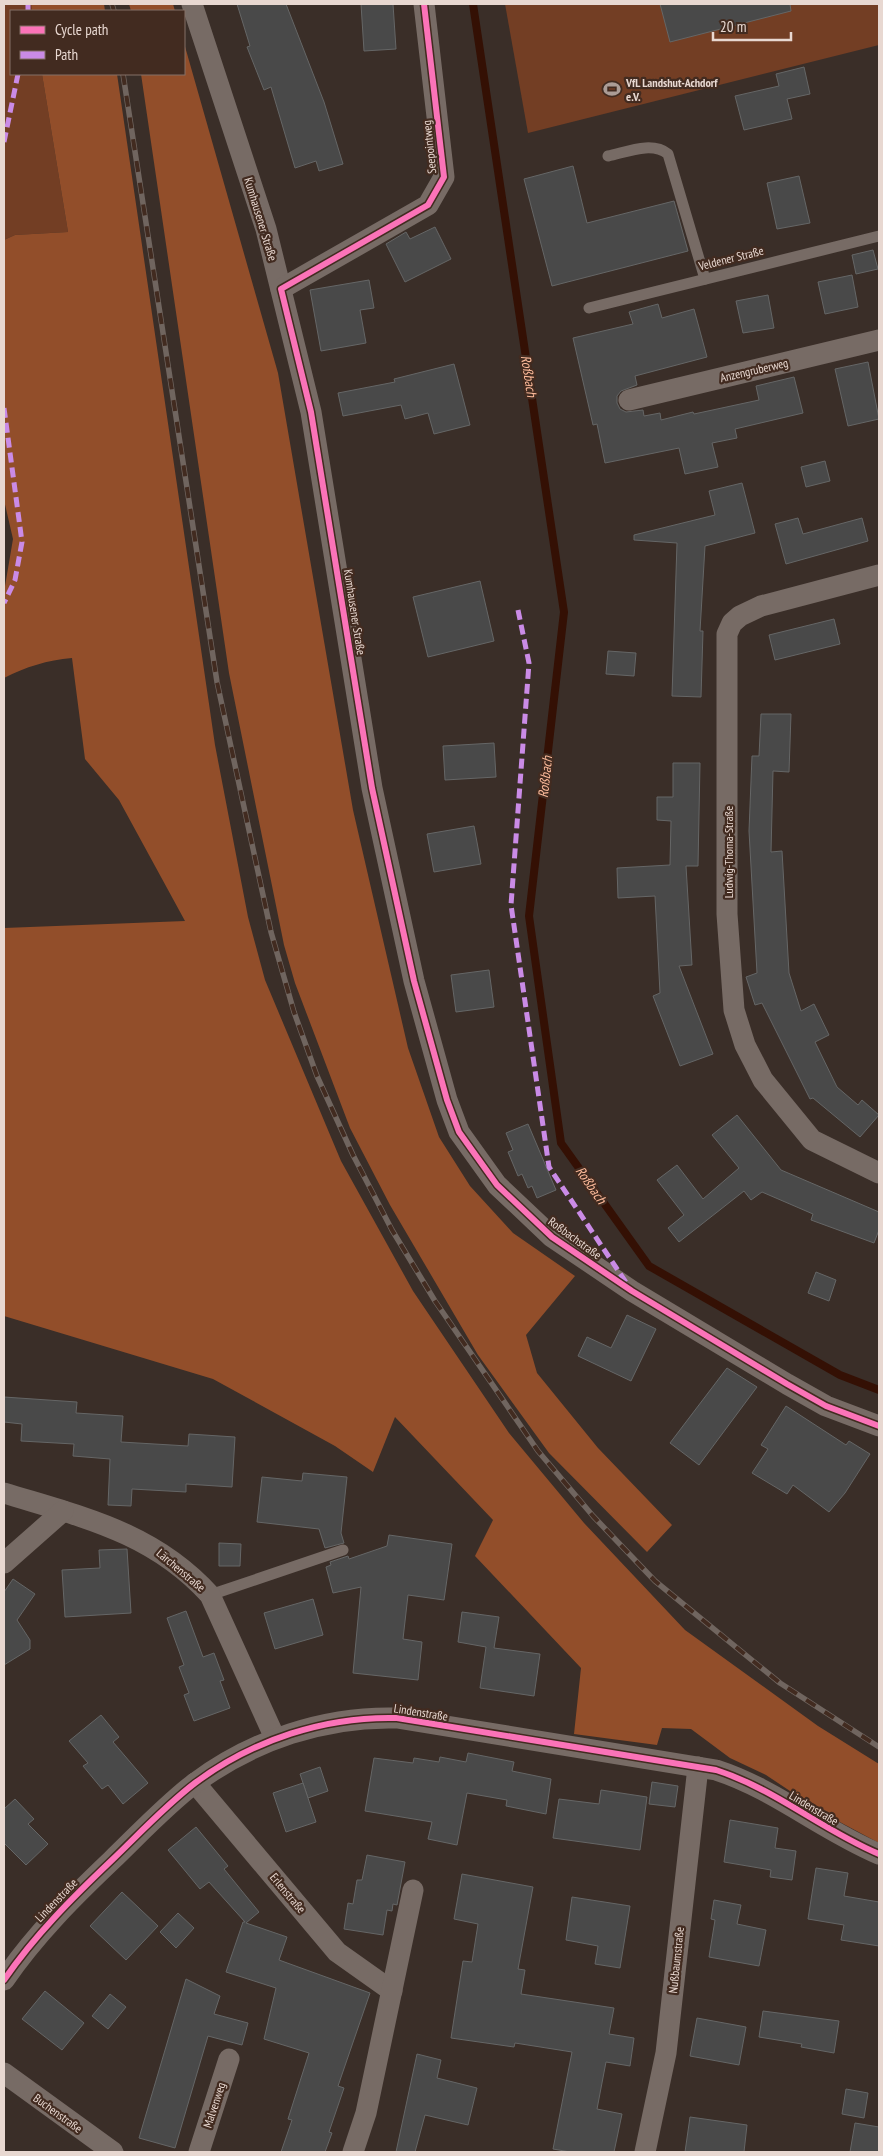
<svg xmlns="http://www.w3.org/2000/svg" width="883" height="2156" font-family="'PT Sans Narrow',sans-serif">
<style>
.green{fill:#733e24}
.forest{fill:#924e2a}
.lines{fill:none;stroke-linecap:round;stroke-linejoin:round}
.stream{stroke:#341004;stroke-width:8}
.building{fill:#494949;stroke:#656666}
.lane{stroke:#776b65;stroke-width:11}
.street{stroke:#776b65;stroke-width:21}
.rail-casing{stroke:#70655f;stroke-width:5.5}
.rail{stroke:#422b20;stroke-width:4;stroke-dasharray:11;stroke-linecap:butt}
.quiet{stroke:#ca8be6;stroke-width:5;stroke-dasharray:10 5;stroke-linecap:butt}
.cycleway-casing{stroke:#422b20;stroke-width:9}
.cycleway{stroke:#fb73b8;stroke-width:6}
.labels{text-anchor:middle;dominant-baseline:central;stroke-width:4.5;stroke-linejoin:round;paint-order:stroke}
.poi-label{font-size:12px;font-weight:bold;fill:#e8d8d1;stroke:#422b20;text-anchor:start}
.street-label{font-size:12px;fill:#e8d8d1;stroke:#422b20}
.water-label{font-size:14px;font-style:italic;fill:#fcba9a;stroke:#422b20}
</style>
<rect width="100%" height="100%" fill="#3a2e28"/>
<g class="green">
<polygon points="4,4 31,4 32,11 11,11 11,74 42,74 68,232 15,235 4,240"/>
<polygon points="505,4 879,4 879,45 528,133"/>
</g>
<g class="forest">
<polygon points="31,4 104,4 105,11 32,11"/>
<polygon points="129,4 173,4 175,11 131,11"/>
<polygon points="184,43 278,373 353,810 408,1048 439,1137 470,1186 513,1233 575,1276 526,1335 537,1373 598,1448 672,1525 647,1552 549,1453 478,1355 390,1205 350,1128 295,983 284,945 229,673 141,74 184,74"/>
<path d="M 42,74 L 117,74 L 215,745 L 248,917 L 265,980 L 341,1161 L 413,1291 L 509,1433 L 584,1523 L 685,1630 L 818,1726 L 879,1764 L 879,1843 L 823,1813 L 766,1775 L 730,1758 L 691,1729 L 662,1728 L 657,1745 L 574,1734 L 581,1668 L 475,1556 L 493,1520 L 395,1417 L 373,1472 L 335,1446 L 213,1379 L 4,1316 L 4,928 L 185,921 L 119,800 L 85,759 L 72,658 C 47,660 26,667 4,678 L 4,592 L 13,539 L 4,500 L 4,240 L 15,235 L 68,232 Z"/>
</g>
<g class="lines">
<polyline class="stream" points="473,4 564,612 529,916 561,1143 649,1266 840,1375 879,1390"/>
</g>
<g class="building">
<polygon points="237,4 286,4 324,102 343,164 319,171 316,161 295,168 271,87 264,90 247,47 250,46"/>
<polygon points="361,4 393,4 396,49 364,51"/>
<polygon points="660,4 790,4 791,11 670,42"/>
<polygon points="804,67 810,94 787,99 792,119 744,130 735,96 779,86 776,74"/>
<polygon points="573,166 587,223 674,201 688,251 552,286 524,179"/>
<polygon points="799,176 810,223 777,229 767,183"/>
<polygon points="435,227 451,259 405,282 386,244 406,232 410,239"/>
<polygon points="873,250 878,269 856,274 852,255"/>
<polygon points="852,275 858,307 825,314 818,282"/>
<polygon points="369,280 374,308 360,310 366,343 321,351 310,290"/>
<polygon points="768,295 774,328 743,333 736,301"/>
<polygon points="658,304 662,318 694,309 707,357 635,376 637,385 621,391 617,396 617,403 620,409 626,412 643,410 644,416 660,413 661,420 693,412 694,414 759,400 756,386 794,377 803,413 735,429 737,438 712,443 718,467 685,474 679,448 605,463 597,424 593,425 573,338 633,324 629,312"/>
<polygon points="868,362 879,419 848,426 835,369"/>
<polygon points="454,364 470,425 434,434 428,413 405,419 401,405 343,416 338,393 395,382 394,379"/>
<polygon points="825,461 830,481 806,487 801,467"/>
<polygon points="742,483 755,533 705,546 700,631 703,631 701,697 672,696 677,543 634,540 634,535 715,515 709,491"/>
<polygon points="798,518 803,534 862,518 868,541 786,564 775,524"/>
<polygon points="480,581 494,641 428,657 413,597"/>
<polygon points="834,619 840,644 775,660 769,635"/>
<polygon points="608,651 636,653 634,676 606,674"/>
<polygon points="761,714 791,714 789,772 773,771 771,852 782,851 789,973 801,1011 814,1004 829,1035 815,1042 837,1087 858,1105 862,1100 879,1115 860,1137 813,1098 810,1099 762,1003 755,1005 746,977 757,973 749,831 752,756 759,756"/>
<polygon points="494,743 496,777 445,780 443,746"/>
<polygon points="673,763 700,763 698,866 686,866 692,965 679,966 713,1054 680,1066 653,996 660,993 655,896 618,898 617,868 670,865 671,821 657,820 657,797 673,797"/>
<polygon points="474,826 481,864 434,872 427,834"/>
<polygon points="489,970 494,1007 456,1012 451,975"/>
<polygon points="737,1115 781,1170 879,1212 879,1230 874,1243 811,1220 813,1214 762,1192 751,1200 744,1191 679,1242 668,1228 684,1215 657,1180 677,1165 703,1199 739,1168 712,1135"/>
<polygon points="528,1124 556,1190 537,1198 532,1186 528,1188 522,1174 518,1176 508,1152 513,1150 506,1133"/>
<polygon points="816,1272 836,1280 829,1301 808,1293"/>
<polygon points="627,1315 656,1329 631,1381 578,1356 587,1337 611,1348"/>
<polygon points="727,1368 757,1387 699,1465 670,1443"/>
<polygon points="4,1397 77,1402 76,1413 123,1416 121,1442 188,1446 189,1434 235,1437 232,1487 186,1484 186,1492 132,1489 131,1506 108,1505 110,1459 73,1456 74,1444 21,1441 22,1424 4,1422"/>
<polygon points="786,1406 846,1445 849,1441 870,1454 845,1493 829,1512 793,1485 787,1494 752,1473 768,1449 761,1445"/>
<polygon points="303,1473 347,1477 341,1533 344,1543 325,1548 319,1529 257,1522 262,1477 302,1481"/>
<polygon points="389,1535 452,1544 444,1600 408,1595 403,1639 422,1642 418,1680 353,1673 361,1587 333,1593 326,1567 331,1565 330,1562 348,1556 349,1559 387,1546"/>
<polygon points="219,1543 241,1544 240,1566 219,1566"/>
<polygon points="127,1549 131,1613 65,1617 62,1570 100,1568 99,1550"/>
<polygon points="13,1579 35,1594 17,1620 30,1640 30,1649 4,1665 4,1592"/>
<polygon points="313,1599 323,1635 275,1649 264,1613"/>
<polygon points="186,1611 203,1657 214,1653 224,1680 220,1681 230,1708 194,1721 184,1695 189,1693 179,1667 184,1665 167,1618"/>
<polygon points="462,1612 499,1617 494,1648 540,1654 534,1696 480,1688 486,1647 458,1642"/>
<polygon points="101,1715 119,1737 113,1742 148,1783 123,1804 108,1785 102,1789 83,1766 88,1763 69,1741"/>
<polygon points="468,1753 514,1762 512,1771 551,1779 546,1814 506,1806 507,1800 467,1793 457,1845 428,1839 432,1822 365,1811 374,1758 413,1763 414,1758 439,1762 440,1757 466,1762"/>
<polygon points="320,1767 328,1791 308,1798 300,1774"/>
<polygon points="652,1782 678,1786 675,1807 649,1804"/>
<polygon points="303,1783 316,1822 286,1832 273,1793"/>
<polygon points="601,1790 647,1797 640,1850 553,1838 559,1799 599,1804"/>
<polygon points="15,1799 34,1819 28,1824 48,1844 26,1865 4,1843 4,1809"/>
<polygon points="730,1820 778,1828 775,1848 796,1851 792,1880 770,1877 771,1870 724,1862"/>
<polygon points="196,1827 228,1866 224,1869 259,1912 246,1923 287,1937 279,1960 370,1993 338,2086 344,2088 329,2132 332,2133 325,2152 281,2152 292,2120 288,2119 309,2053 264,2039 276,1988 226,1972 243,1922 245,1922 209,1882 200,1889 168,1850"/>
<polygon points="367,1855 405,1862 397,1905 393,1904 392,1911 387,1910 383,1935 344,1929 348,1903 353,1904 357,1880 362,1880"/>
<polygon points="816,1868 848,1873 844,1896 879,1902 879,1946 841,1940 844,1925 808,1919"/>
<polygon points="462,1874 533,1887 518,1969 525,1970 521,1994 614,2008 609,2034 634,2038 630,2066 606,2062 597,2109 622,2114 614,2152 570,2152 553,2149 572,2052 515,2043 514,2047 451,2038 463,1961 472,1962 478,1924 454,1919"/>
<polygon points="122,1892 158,1926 126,1960 90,1926"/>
<polygon points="572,1897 630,1906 620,1968 595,1964 598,1946 566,1940"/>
<polygon points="714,1900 741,1905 737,1924 766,1930 759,1966 709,1957 715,1920 711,1919"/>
<polygon points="178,1913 194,1928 176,1948 160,1932"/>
<polygon points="186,1979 220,1996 214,2014 248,2023 242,2045 208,2036 175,2148 139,2138"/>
<polygon points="45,1991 84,2023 62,2050 22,2019"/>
<polygon points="110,1994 126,2007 108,2029 92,2016"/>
<polygon points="763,2011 839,2021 834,2053 801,2047 802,2044 759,2037"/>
<polygon points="697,2018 746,2027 739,2065 690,2056"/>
<polygon points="417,2054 441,2060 437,2078 477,2088 468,2125 425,2115 415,2152 396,2152"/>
<polygon points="846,2089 868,2093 864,2118 842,2114"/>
<polygon points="690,2117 747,2125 744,2152 685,2152"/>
<polygon points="855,2123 879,2127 879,2152 850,2152"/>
</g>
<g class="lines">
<g class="lane">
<path d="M 608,156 C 627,152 652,141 668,154 L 705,279"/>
<polyline points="589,308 879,236"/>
<polyline points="210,1595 343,1550"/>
</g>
<g class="street">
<polyline points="192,4 266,229 311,412 372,788 414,981 447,1100 459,1132 497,1185 552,1237 632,1291 787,1384 826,1406 879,1426"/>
<polyline points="281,289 428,205 444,177 424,4"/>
<polyline points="629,400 879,340"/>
<polyline points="879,575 761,606 740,616 732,623 727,634 727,914 734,1010 745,1045 763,1080 812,1140 879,1173"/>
<path d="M 4,1493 C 82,1517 153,1532 210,1595 L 275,1738"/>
<polyline points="4,1563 63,1511"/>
<polyline points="195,1783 337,1952 392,1991"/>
<path d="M 4,1980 C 35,1935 72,1898 112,1860 C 139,1834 166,1805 195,1783 C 253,1740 325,1716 397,1718 L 716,1770 C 775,1789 822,1830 879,1854"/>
<polyline points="4,2073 113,2152"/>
<polyline points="199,2152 229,2059"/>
<polyline points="353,2152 366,2113 413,1890"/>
<polyline points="645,2152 666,2053 698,1767"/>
</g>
<g class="rail-casing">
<g id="rail">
<polyline points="112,4 114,11"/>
<polyline points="123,74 217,682 271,932 294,1012 317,1076 353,1155 392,1230 435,1301 538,1451 593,1516 655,1581 780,1683 879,1747"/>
</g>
</g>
<use href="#rail" class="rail"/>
<g class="quiet">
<polyline points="28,11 28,4"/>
<polyline points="4,142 18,74"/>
<polyline points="4,408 22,542 15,580 4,603"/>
<polyline points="518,610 529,663 511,905 549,1167 627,1284"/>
</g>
<g class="cycleway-casing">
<g id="cycleway">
<polyline points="424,4 444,177 428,205 281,289 311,412 372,788 414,981 447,1100 459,1132 497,1185 552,1237 632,1291 787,1384 826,1406 879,1426"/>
<path d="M 4,1980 C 35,1935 72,1898 112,1860 C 139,1834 166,1805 195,1783 C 253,1740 325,1716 397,1718 L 716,1770 C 775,1789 822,1830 879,1854"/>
</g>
</g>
<use href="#cycleway" class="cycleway"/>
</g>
<defs>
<g id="stadium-bare" transform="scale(1.35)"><path d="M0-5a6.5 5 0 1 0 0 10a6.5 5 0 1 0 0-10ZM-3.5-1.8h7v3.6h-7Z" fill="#ab9c96" stroke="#422b20" stroke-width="2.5" paint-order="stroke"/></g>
</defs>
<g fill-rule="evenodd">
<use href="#stadium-bare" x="612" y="89"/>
</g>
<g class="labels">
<g class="poi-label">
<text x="626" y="82">VfL Landshut-Achdorf<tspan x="626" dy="14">e.V.</tspan></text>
</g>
<g class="street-label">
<text transform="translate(429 147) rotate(-96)">Seepointweg</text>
<text transform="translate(261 219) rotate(73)">Kumhausener Straße</text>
<text transform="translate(731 258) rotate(-14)">Veldener Straße</text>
<text transform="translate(754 370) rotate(-13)">Anzengruberweg</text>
<text transform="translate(355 612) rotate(81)">Kumhausener Straße</text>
<text transform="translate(728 852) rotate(-90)">Ludwig-Thoma-Straße</text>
<text transform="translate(575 1238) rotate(36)">Roßbachstraße</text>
<text transform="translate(181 1570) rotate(40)">Lärchenstraße</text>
<text transform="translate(421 1712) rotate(9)">Lindenstraße</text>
<text transform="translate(814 1808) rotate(31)">Lindenstraße</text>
<text transform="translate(288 1893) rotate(50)">Erlenstraße</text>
<text transform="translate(56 1900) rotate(-46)">Lindenstraße</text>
<text transform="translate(676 1960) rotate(-84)">Nußbaumstraße</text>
<text transform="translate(214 2105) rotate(-72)">Malvenweg</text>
<text transform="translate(58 2113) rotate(36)">Buchenstraße</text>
</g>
<g class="water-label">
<text transform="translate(529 376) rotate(81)">Roßbach</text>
<text transform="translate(545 777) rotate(-84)">Roßbach</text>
<text transform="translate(591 1185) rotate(55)">Roßbach</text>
</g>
</g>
<rect width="883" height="2156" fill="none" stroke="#e8d8d1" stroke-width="10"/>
<rect x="10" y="10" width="175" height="65" fill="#422b20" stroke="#847067"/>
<rect x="20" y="26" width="25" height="8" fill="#fb73b8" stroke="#847067"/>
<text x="55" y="35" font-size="15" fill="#e8d8d1">Cycle path</text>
<rect x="20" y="51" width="25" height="8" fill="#ca8be6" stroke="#847067"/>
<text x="55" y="60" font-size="15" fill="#e8d8d1">Path</text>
<path d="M713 32v8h78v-8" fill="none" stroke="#e8d8d1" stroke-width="2.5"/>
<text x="720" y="32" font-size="15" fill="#e8d8d1" stroke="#422b20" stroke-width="4" paint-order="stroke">20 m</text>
</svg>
